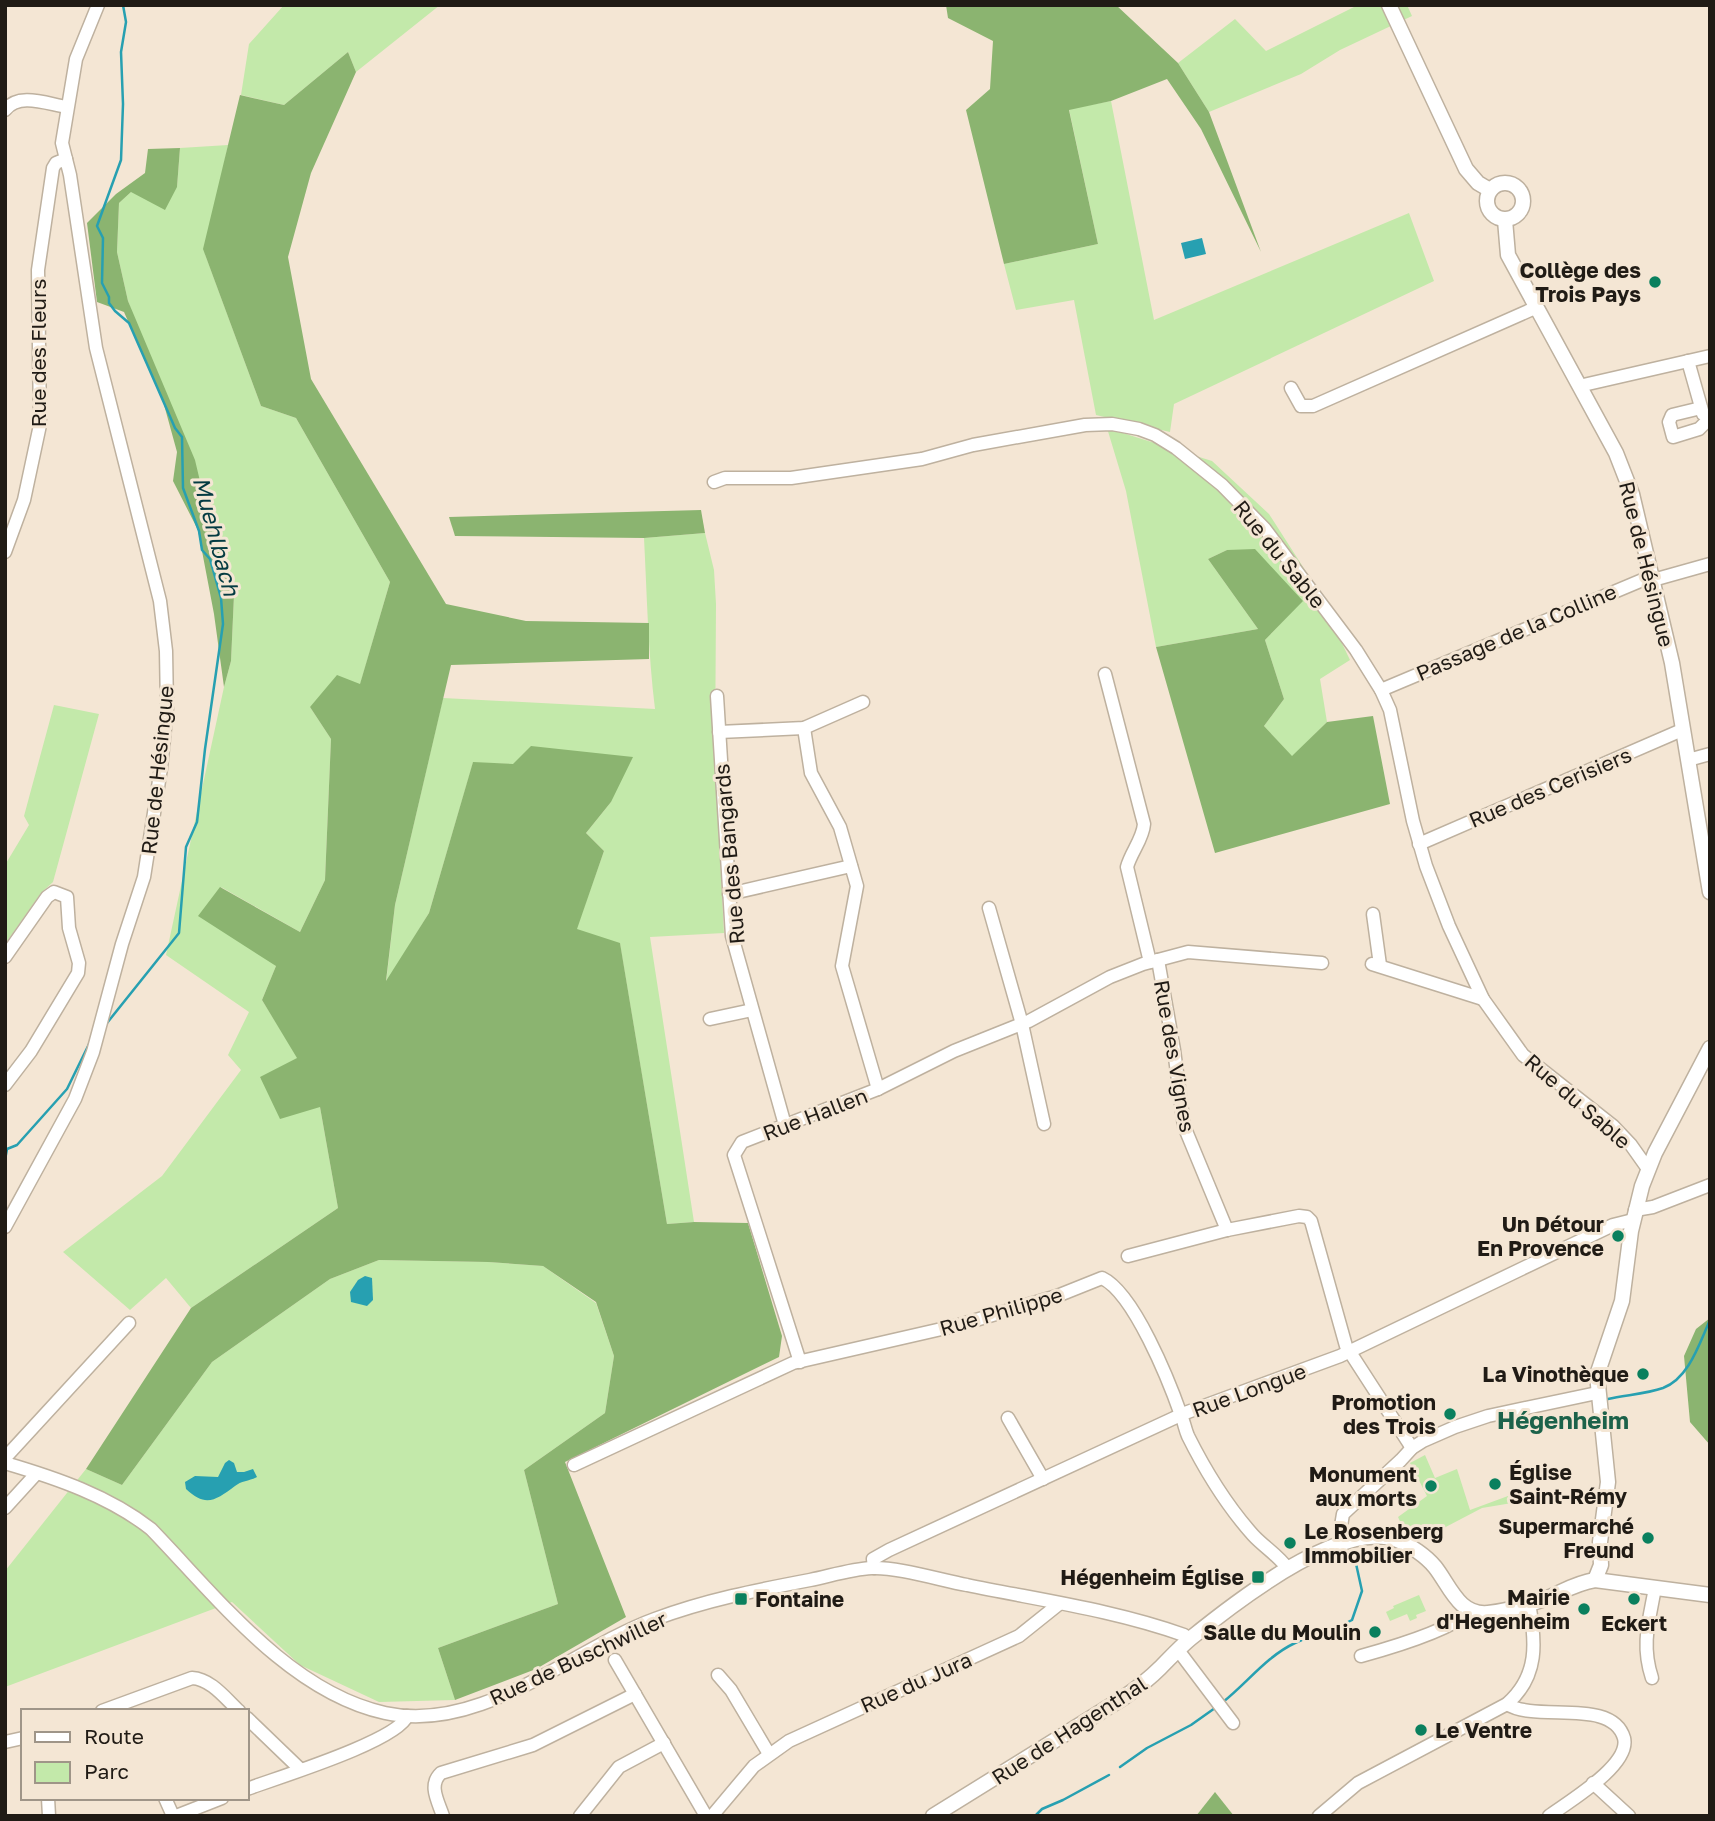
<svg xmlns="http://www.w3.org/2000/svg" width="1715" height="1821" font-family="'Golos Text',sans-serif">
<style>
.green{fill:#c3e9aa}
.forest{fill:#8bb470}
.water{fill:#27a0b1}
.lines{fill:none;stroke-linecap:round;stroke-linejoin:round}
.stream{stroke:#27a0b1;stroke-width:2.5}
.minor-casing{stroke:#beb19f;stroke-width:15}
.major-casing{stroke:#beb19f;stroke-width:17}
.minor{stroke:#fff;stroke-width:12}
.major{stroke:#fff;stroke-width:14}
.poi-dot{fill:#0a805e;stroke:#f4e6d4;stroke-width:2.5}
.labels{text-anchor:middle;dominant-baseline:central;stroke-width:6;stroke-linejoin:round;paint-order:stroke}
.poi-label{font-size:21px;font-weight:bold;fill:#201b15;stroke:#f4e6d4;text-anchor:end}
.street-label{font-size:21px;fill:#201b15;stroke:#f4e6d4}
.water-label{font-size:23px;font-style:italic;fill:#043b42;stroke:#f4e6d4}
.quarter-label{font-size:24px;font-weight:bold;fill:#1c624a;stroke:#f4e6d4}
</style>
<rect width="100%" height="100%" fill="#f4e6d4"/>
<g class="green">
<polygon points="284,5 440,5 356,72 348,52 284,105 241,95 249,44"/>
<polygon points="1358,5 1407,5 1412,16 1340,50 1301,74 1209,112 1178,63 1235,19 1266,51"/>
<polygon points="1111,101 1154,320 1409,213 1434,281 1174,404 1170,432 1096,415 1074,300 1016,310 1004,264 1098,244 1069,109"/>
<polygon points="228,145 205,254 261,406 296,418 390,582 360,685 310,707 331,739 325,880 300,932 221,887 276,966 262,1000 298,1058 260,1078 320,1107 338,1208 191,1308 166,1278 130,1310 63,1252 162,1176 241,1070 228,1055 249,1012 166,955 224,687 231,661 234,595 128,301 117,252 119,203 131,192 177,187 180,148"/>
<polygon points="1107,428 1212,461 1269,514 1312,581 1350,660 1320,679 1327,722 1292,757 1264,726 1284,699 1265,640 1302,601 1227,550 1208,559 1258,629 1156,647 1126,491"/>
<path d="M 705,533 L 714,570 L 716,604 L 715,763 L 724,933 L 650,937 L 694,1222 L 667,1224 L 620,944 L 576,930 L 604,851 L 586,833 L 611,802 L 513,764 L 473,763 L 429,913 L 386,983 L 395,905 L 443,698 L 655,709 C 648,653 647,596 644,538 Z"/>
<polygon points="54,705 99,714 53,882 41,893 5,944 5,865 29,825 24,816"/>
<polygon points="379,1260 488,1262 543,1266 596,1303 614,1356 605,1413 524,1470 558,1604 438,1648 455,1700 379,1702 300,1665 232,1602 5,1687 5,1571 86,1469 122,1485 212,1362 330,1279"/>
<polygon points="1425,1455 1435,1478 1457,1469 1470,1510 1508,1496 1518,1502 1482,1508 1419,1541 1403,1528 1398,1517 1427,1496 1410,1463"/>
<polygon points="1419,1595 1426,1611 1416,1615 1417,1618 1410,1621 1407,1614 1390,1621 1386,1612 1394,1608 1393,1606"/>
</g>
<g class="forest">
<polygon points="946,5 1116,5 1178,63 1209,112 1261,252 1201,129 1167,79 1111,101 1069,110 1098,244 1004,264 966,110 990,89 993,41 948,18"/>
<polygon points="348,52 356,72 311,173 288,257 311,379 446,604 526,621 649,623 649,659 451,665 395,905 386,981 429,913 473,762 513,764 531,746 633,757 611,802 586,833 604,851 577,929 620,943 667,1224 694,1222 748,1223 782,1336 779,1357 565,1462 626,1617 536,1669 455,1700 438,1648 558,1604 524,1470 605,1413 614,1356 596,1302 543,1266 488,1262 379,1260 330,1279 212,1362 122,1485 86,1469 191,1308 338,1208 320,1107 280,1119 260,1077 297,1058 262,1000 276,966 198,916 220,887 300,932 325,880 331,739 310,707 337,675 360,684 390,582 296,418 261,406 203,249 240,95 284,105"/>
<polygon points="180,148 177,187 165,210 131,192 119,203 117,252 128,301 195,460 212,532 234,595 231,661 224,687 214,614 198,530 173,481 177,452 163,401 124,312 97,302 87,223 116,194 145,173 148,149"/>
<polygon points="701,510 705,533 644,538 455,536 449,517"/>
<polygon points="1255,549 1303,601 1265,640 1284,699 1264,726 1292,756 1327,722 1373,716 1390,804 1215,853 1156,647 1258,629 1208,559 1227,550"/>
<path d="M 1710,1318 C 1710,1332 1706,1359 1710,1371 L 1710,1445 L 1690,1422 L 1684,1356 L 1696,1329 Z"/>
<polygon points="1215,1792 1234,1816 1196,1816"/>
</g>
<g class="water">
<polygon points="1202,238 1206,254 1185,259 1181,243"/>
<polygon points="365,1276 372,1278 373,1300 367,1306 351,1302 350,1292 358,1280"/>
<path d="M 229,1460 L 234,1463 L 237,1472 L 244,1472 L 253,1469 L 257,1477 C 250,1481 241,1481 235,1486 C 216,1500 206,1508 186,1489 L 185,1482 L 195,1476 L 218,1477 L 225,1463 Z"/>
</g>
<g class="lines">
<g class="stream">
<polyline points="107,1023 179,933 186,847 197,822 205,749 223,624 221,598 210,559 202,550 199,531 183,488 182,437 175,428 129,323 115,311 109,303 109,297 102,283 103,238 97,226 121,160 123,104 121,52 126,22 123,5"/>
<polyline points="5,1160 7,1149 17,1145 67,1089 92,1038"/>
<path d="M 1608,1399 C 1625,1395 1646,1394 1663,1388 C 1689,1378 1699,1344 1710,1320"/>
<path d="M 1223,1702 C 1247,1683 1267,1656 1295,1643 C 1314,1634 1334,1630 1352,1620 L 1362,1591 L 1353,1550"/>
<polyline points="1120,1767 1147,1748 1191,1725 1215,1708"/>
<polyline points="1035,1816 1042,1809 1063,1800 1109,1775"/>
</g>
<g class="minor-casing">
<g id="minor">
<path d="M 5,110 C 19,92 47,104 67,107"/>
<polyline points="1688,361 1703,414"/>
<polyline points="1579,386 1710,356"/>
<polyline points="1291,388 1301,406 1313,406 1535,308"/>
<polyline points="1701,408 1672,415 1669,422 1673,437 1699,429 1705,423 1710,421"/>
<polyline points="714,482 725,478 791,478 922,459 973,445 1085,425 1112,424 1139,429 1155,435 1176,448 1222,485 1265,529 1356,650 1381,690 1390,710 1413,821 1426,866 1449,926 1483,999 1523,1055 1613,1126 1631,1145 1648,1169"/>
<polyline points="5,552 24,500 40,425 38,270 53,168 56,163 66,159"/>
<polyline points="1653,580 1710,564"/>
<path d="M 1105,674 L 1144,824 C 1143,839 1131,852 1127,867 L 1150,962"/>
<polyline points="1381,690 1652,576"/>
<polyline points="717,696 732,936 785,1125"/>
<polyline points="804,728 811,773 840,827 857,886 842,966 878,1089"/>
<polyline points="719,732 804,728 863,702"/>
<polyline points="1688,760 1710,754"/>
<polyline points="1419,844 1682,730"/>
<polyline points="729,894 851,866"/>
<polyline points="989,908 1022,1024 1044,1124"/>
<polyline points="1373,914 1380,965"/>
<polyline points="5,957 47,897 54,892 67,897 69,928 79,963 78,973 31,1051 5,1085"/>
<polyline points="1158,960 1174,1050 1184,1126 1227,1230"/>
<polyline points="1372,964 1483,999"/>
<polyline points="710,1019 752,1010"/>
<polyline points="1635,1210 1653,1207 1710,1185"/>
<polyline points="5,1227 75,1099 93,1052 122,944 144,877 161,768 167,708 166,651 160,601 96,348 70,175 62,143 76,59 98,5"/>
<polyline points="1128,1256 1227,1230 1299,1216 1307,1217 1311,1221 1346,1346 1412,1448"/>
<polyline points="800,1362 734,1155 742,1142 878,1089 954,1051 1029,1021 1110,977 1143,964 1188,952 1322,963"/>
<polyline points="1008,1418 1043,1479"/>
<polyline points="5,1458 129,1323"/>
<path d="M 5,1463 C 56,1478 109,1496 151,1529 C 216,1596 289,1692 385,1713 C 481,1734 571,1650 655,1619 C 706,1600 757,1590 810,1580 C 830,1576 851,1569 872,1568 C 898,1567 940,1580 967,1585 C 1039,1600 1114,1610 1184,1635 L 1189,1639"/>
<path d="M 574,1465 L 793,1363 L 959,1325 L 1057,1296 L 1102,1278 C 1134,1293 1169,1381 1181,1415 C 1184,1422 1185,1429 1188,1436 C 1205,1470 1228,1507 1253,1535 C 1264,1547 1278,1555 1288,1569"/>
<polyline points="5,1508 36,1474"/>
<polyline points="1344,1543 1341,1526 1343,1514 1401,1460 1412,1448 1423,1441 1455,1427 1488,1416 1597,1393"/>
<polyline points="874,1568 873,1559 889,1550 1185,1413 1340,1356 1613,1225 1633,1220"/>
<polyline points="1178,1650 1233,1723"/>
<path d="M 1361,1656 C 1390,1648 1448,1631 1470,1612"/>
<polyline points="615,1660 706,1816"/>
<polyline points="718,1675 731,1690 769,1754"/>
<path d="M 1652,1678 C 1641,1645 1649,1621 1655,1588"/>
<path d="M 1507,1704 C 1536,1723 1612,1697 1624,1738 C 1631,1765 1568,1802 1549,1816"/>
<path d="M 102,1711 L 192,1678 C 211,1679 225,1698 239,1711"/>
<polyline points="247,1718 300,1769"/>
<polyline points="5,1742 23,1738"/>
<polyline points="1593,1783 1629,1816"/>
<path d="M 247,1789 C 276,1778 398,1741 407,1716"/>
<polyline points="48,1798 49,1816"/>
<polyline points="165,1798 173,1816"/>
<polyline points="176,1816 222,1798"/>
<path d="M 443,1816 C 438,1801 428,1785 441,1773 L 533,1745 L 635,1694"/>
<polyline points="580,1816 619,1767 664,1743"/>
<polyline points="712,1816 754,1766 789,1741 1019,1636 1059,1604"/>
<path d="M 1319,1816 L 1358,1783 L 1507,1704 C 1539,1676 1536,1642 1529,1603"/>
</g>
</g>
<g class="major-casing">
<g id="major">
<polyline points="1389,5 1466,169 1478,183 1490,190"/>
<circle cx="1505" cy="201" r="18"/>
<polyline points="1505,220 1508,255 1616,453 1632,494 1672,663 1710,892"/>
<polyline points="1595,1580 1601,1565 1600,1542 1608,1482 1597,1375 1622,1301 1631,1231 1642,1186 1655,1153 1710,1048"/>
<path d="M 933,1816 L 1123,1698 C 1136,1689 1149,1679 1160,1668 C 1170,1658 1180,1647 1191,1638 C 1233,1604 1340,1519 1397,1540 C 1410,1545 1426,1556 1435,1567 C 1450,1586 1459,1616 1488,1613 C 1507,1611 1527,1605 1545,1599 C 1562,1592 1576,1583 1595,1580 L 1710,1595"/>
</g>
</g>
<use href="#minor" class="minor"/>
<use href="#major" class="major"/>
</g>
<g class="poi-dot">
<circle cx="1655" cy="282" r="7"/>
<circle cx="1618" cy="1236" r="7"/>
<circle cx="1643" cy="1374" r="7"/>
<circle cx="1450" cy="1414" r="7"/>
<circle cx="1495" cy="1484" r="7"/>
<circle cx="1431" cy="1486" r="7"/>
<circle cx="1648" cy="1538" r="7"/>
<circle cx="1290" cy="1543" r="7"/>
<rect x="1251" y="1570" width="14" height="14" rx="3.5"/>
<rect x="734" y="1592" width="14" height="14" rx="3.5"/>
<circle cx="1634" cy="1599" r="7"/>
<circle cx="1584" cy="1609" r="7"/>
<circle cx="1375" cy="1632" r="7"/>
<circle cx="1421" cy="1730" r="7"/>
</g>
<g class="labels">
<g class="poi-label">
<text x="1641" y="270">Collège des<tspan x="1641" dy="24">Trois Pays</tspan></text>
<text x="1604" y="1224">Un Détour<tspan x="1604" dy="24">En Provence</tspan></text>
<text x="1629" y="1374">La Vinothèque</text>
<text x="1436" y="1402">Promotion<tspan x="1436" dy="24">des Trois</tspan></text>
<text x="1509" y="1472" text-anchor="start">Église<tspan x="1509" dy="24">Saint-Rémy</tspan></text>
<text x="1417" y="1474">Monument<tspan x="1417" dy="24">aux morts</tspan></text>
<text x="1634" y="1526">Supermarché<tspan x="1634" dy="24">Freund</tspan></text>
<text x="1304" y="1531" text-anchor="start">Le Rosenberg<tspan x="1304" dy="24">Immobilier</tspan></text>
<text x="1244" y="1577">Hégenheim Église</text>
<text x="1570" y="1597">Mairie<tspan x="1570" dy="24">d'Hegenheim</tspan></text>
<text x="755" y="1599" text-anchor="start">Fontaine</text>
<text x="1634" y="1623" text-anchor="middle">Eckert</text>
<text x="1361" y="1632">Salle du Moulin</text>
<text x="1435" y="1730" text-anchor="start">Le Ventre</text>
</g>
<g class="street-label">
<text transform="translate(38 353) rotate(-90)">Rue des Fleurs</text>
<text transform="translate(1280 554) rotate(51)">Rue du Sable</text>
<text transform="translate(1647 564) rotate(76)">Rue de Hésingue</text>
<text transform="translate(1516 632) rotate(-23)">Passage de la Colline</text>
<text transform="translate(157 770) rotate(-84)">Rue de Hésingue</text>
<text transform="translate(1550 787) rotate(-23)">Rue des Cerisiers</text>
<text transform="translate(729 854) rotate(-95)">Rue des Bangards</text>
<text transform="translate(1175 1056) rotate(80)">Rue des Vignes</text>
<text transform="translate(1578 1101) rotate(41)">Rue du Sable</text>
<text transform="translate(815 1114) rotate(-21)">Rue Hallen</text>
<text transform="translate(1001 1311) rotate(-16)">Rue Philippe</text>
<text transform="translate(1249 1390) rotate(-20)">Rue Longue</text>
<text transform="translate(578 1658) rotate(-25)">Rue de Buschwiller</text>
<text transform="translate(916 1682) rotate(-24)">Rue du Jura</text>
<text transform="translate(1069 1730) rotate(-33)">Rue de Hagenthal</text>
</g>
<g class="water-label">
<text transform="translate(217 536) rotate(75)">Muehlbach</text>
</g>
<g class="quarter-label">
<text x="1563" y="1419">Hégenheim</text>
</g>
</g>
<rect width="1715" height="1821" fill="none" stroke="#201b15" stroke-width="14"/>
<rect x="21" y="1709" width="228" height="91" fill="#f4e6d4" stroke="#9f9588" stroke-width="2"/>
<rect x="35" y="1732" width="35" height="10" fill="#ffffff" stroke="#9f9588" stroke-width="2"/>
<text x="84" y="1744" font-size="21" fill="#201b15">Route</text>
<rect x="35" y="1762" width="35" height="21" fill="#c3e9aa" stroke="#9f9588" stroke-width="2"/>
<text x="84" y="1779" font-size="21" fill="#201b15">Parc</text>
</svg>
